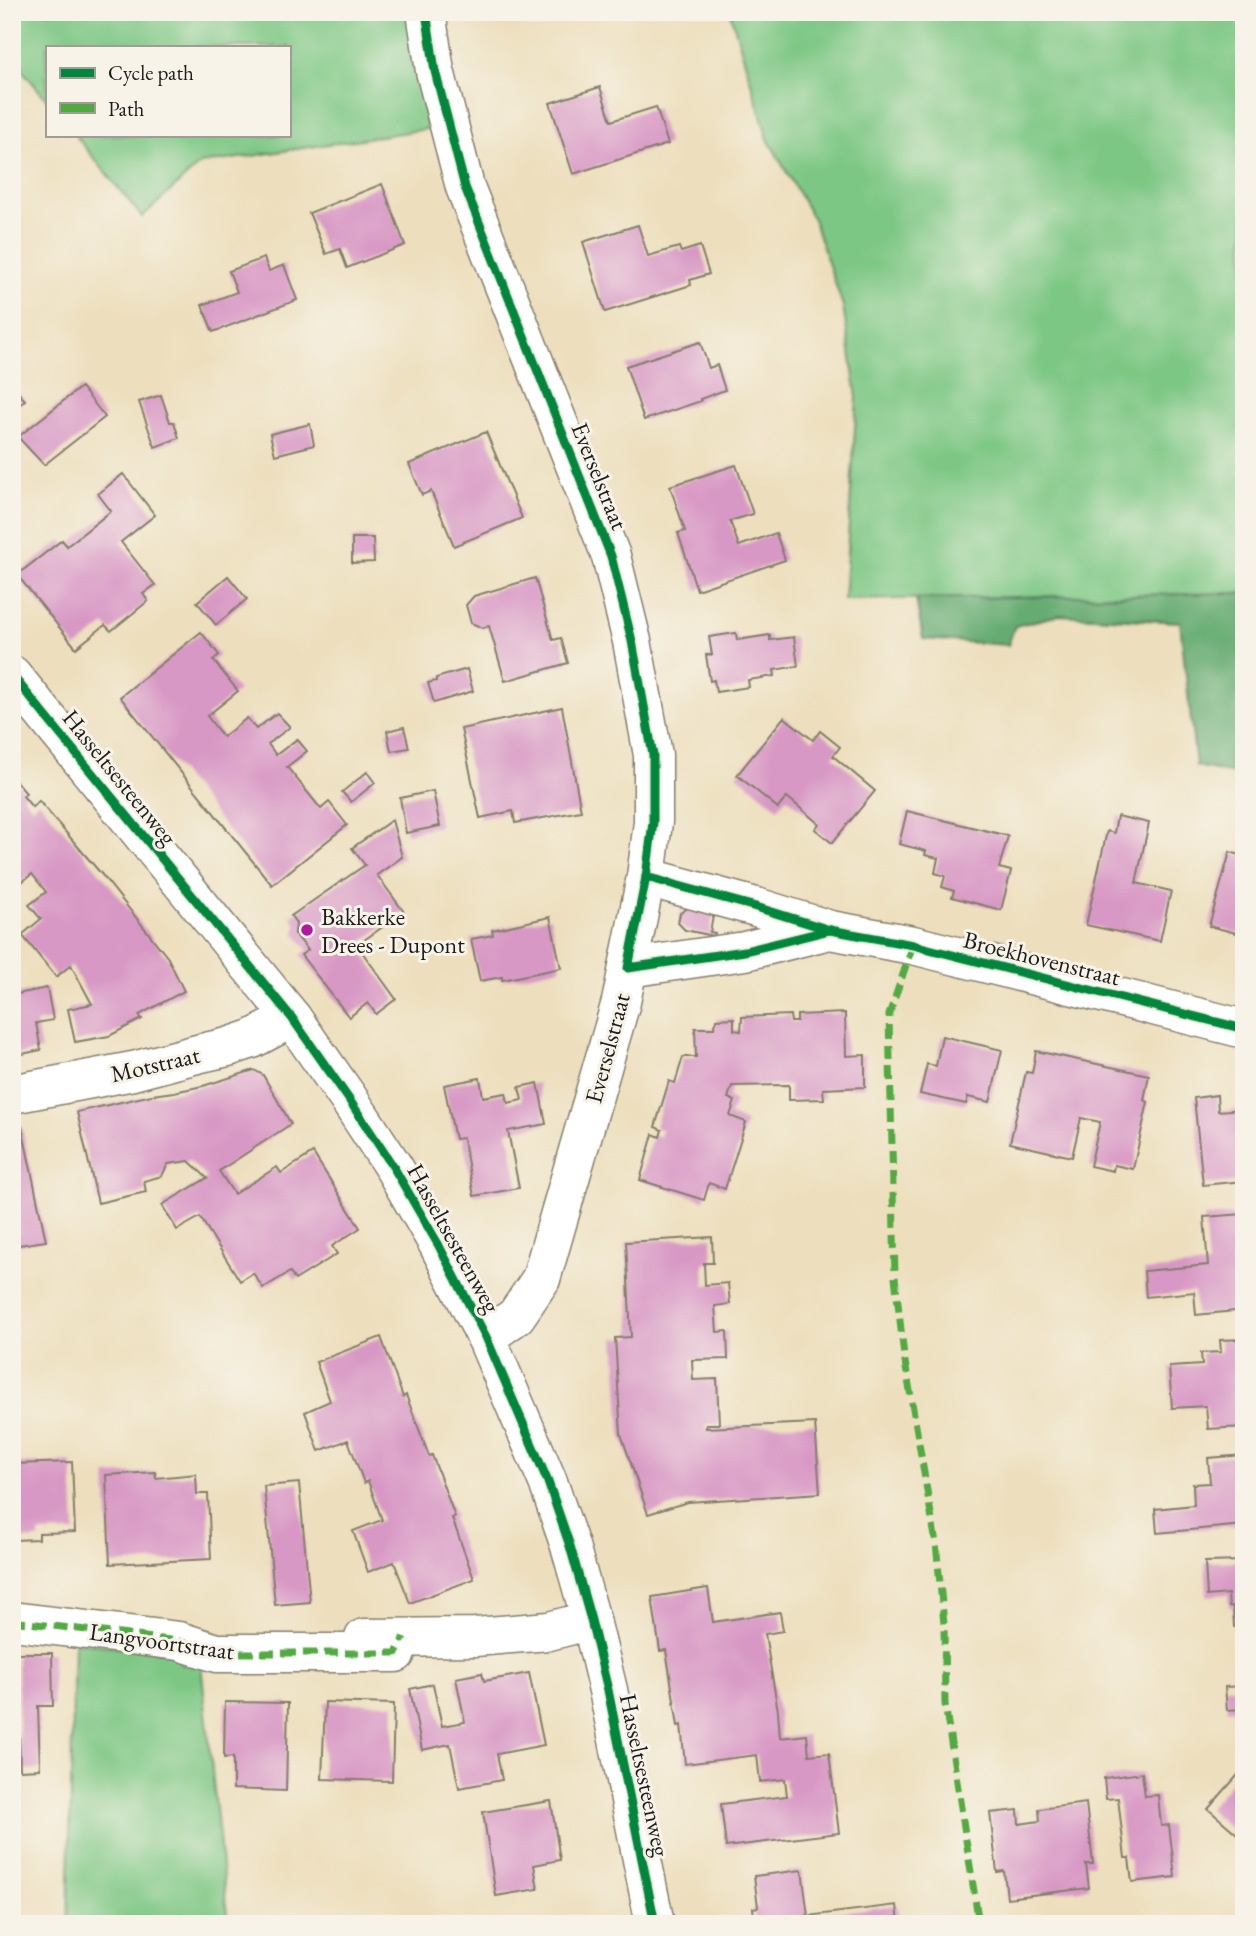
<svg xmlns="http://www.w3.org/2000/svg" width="1256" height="1936" font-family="'EB Garamond',serif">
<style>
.green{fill:#7dc784;stroke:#4c7250;stroke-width:2}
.forest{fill:#66ac72;stroke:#416447;stroke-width:2}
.building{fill:#d898c5}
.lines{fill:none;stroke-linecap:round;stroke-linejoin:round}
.minor-casing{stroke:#847e6c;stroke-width:41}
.minor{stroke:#fff;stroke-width:38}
.quiet{stroke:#52a943;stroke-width:7;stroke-dasharray:14 7;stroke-linecap:butt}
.cycleway-casing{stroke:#f7f3e8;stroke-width:13}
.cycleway{stroke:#00873e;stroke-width:9}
.poi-dot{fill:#b5179e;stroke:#f7f3e8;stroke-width:2.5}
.labels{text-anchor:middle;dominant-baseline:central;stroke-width:6;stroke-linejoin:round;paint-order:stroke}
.street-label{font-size:24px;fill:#1c1c1c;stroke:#f7f3e8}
.poi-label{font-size:24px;fill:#1c1c1c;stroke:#f7f3e8;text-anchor:start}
</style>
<rect width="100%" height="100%" fill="#f7f3e8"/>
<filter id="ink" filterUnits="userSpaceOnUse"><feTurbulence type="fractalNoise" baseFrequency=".0143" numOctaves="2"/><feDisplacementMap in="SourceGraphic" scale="14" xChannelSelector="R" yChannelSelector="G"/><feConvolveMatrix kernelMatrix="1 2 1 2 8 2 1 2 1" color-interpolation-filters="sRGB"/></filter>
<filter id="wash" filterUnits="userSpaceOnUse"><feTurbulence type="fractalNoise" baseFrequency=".00686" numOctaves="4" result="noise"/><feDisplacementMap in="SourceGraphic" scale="28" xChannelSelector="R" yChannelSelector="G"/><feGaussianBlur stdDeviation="1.57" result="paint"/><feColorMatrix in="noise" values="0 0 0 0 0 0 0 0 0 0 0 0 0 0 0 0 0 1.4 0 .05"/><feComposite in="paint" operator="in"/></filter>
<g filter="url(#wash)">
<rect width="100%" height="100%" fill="#eddfbd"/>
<g class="green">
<polygon points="12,12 409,12 427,129 200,164 142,217 75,135 289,135 289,47 47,47 47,100 12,58"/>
<polygon points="730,12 1244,12 1244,593 844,600 857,397 843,306 813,219 768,139"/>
<polygon points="74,1642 179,1653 181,1665 201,1664 228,1924 68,1924"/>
</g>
<polygon class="forest" points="1244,593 1244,776 1196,766 1180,622 1059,615 1015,626 1008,645 923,639 916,599"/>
<g id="blocks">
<g class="building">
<polygon points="600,87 611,121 656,107 668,144 573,174 550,103"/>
<polygon points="382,184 405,245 347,268 340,249 326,254 309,213"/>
<polygon points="638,225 648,256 679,247 681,252 700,246 709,274 690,280 691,285 605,312 583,242"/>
<polygon points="264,258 269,271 284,265 297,300 213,332 202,305 237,292 229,271"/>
<polygon points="700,342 709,368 717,365 725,390 700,399 701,401 644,420 626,366"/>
<polygon points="12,386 25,400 12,411"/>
<polygon points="81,387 105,417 44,465 18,437"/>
<polygon points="161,395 170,422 174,422 179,438 155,447 139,402"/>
<polygon points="310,424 314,445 275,455 270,434"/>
<polygon points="486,432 522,518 454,546 431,491 422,495 409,464"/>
<polygon points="736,465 753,514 730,521 739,546 776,533 785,560 697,590 678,533 685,531 670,486"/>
<polygon points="123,474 155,515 121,542 155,585 143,594 148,601 111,631 105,625 76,648 17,575 62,540 67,546 111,511 98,494"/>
<polygon points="352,538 373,538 374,562 352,563"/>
<polygon points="228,576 247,599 216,625 197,602"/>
<polygon points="535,578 553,640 561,638 568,663 505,681 489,626 483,628 471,623 466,605 474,596"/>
<polygon points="201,632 219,655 213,660 238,691 207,716 223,737 247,718 256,729 277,713 290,727 268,744 276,755 297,739 307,751 287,767 321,809 329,802 347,825 272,885 120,697"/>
<polygon points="736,633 737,640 770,635 770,640 794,637 798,666 774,670 775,676 748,680 749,687 716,692 714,680 710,681 706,655 712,655 709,637"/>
<polygon points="467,669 473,691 434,703 428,683 436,681 436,678"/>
<polygon points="562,707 581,811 515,823 513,811 480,818 461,729"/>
<polygon points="784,717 813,740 820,731 840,747 833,756 875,791 832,843 815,829 819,824 787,797 778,808 737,775"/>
<polygon points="404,727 409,748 391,751 387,731"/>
<polygon points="367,772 375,783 351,802 342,792"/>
<polygon points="12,777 26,793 23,796 32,807 39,801 103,876 168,958 184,991 139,1015 142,1019 109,1036 75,1042 68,1009 92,1004 71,965 56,977 22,935 41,919 29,905 46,892 32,874 12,890"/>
<polygon points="433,791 440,826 406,833 400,798"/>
<polygon points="907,811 1008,836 999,868 1011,871 1001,910 952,897 954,891 942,887 945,876 935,873 938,858 925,855 926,851 899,844"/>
<polygon points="1117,816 1149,823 1136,883 1171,891 1160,941 1086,925 1107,831 1114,833"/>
<polygon points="392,820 402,857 377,875 404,912 357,945 396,999 376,1014 368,1003 349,1017 301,955 308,950 295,934 296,923 291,916 365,865 352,848"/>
<polygon points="1230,852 1244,856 1244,944 1241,943 1244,935 1209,926"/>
<polygon points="688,908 718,916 713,916 710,932 715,933 714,936 685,930 678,923 680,913"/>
<polygon points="550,917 561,968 502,980 502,977 480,981 471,939 493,935 492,930"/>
<polygon points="47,988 53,1020 36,1023 41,1050 17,1055 12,1027 12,995"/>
<polygon points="845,1013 846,1056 865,1055 865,1087 823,1089 824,1099 789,1100 789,1085 732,1086 728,1098 735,1101 730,1116 746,1122 725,1189 709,1183 704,1200 640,1180 653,1134 660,1137 662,1130 655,1127 669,1081 675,1083 683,1057 696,1057 695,1028 714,1028 717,1019 734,1018 734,1030 741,1031 742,1017 790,1015 791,1022 797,1022 797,1015"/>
<polygon points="942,1036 1002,1050 990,1102 968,1097 966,1104 920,1094 927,1064 936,1066"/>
<polygon points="1036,1051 1149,1075 1144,1100 1148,1102 1133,1169 1114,1165 1113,1171 1090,1166 1100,1122 1081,1118 1072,1157 1010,1143 1026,1072 1032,1073"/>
<polygon points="254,1070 263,1075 291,1124 219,1171 234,1194 277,1167 281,1173 313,1153 360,1228 332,1246 337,1254 295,1280 290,1272 263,1288 253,1273 240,1281 200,1217 177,1230 162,1205 207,1178 189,1161 168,1164 162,1176 144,1181 146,1192 98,1203 77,1112 152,1095 174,1092 203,1086"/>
<polygon points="480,1078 483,1097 506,1093 508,1103 522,1100 519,1087 538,1083 546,1124 508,1131 519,1188 474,1196 463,1138 455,1139 444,1085"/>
<polygon points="1217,1095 1218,1111 1244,1109 1244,1181 1203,1185 1194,1098"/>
<polygon points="22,1127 46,1241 12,1246 12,1129"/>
<polygon points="1244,1214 1244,1310 1196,1315 1194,1292 1146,1297 1144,1271 1208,1265 1204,1217"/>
<polygon points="712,1237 713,1263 704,1263 705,1285 728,1283 730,1304 715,1306 717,1332 727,1331 728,1359 692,1360 693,1380 717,1379 719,1424 706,1424 706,1428 815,1423 820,1493 688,1502 648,1514 621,1434 615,1338 631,1337 626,1242"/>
<polygon points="381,1337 403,1397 406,1395 429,1456 432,1455 455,1517 452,1518 474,1579 410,1603 394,1562 368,1572 361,1553 353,1531 382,1520 368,1481 364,1483 348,1440 319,1451 305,1412 330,1401 316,1362"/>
<polygon points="1244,1339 1244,1427 1208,1429 1206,1406 1172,1408 1169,1367 1202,1365 1201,1353 1221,1352 1220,1340"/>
<polygon points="1244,1455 1244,1525 1157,1533 1155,1509 1194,1505 1193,1484 1210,1483 1208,1458"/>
<polygon points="72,1462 75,1532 39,1533 39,1539 13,1540 12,1464"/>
<polygon points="155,1472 156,1478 196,1474 197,1494 208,1494 211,1559 110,1564 106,1475"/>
<polygon points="299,1483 310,1602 275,1605 264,1486"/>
<polygon points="1244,1561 1244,1626 1234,1627 1233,1607 1229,1607 1228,1594 1207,1596 1205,1562"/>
<polygon points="708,1588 713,1622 780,1612 783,1631 765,1634 778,1711 780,1738 807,1735 809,1755 829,1753 839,1833 726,1847 721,1804 787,1796 785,1779 760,1782 757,1755 685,1764 681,1725 678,1726 666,1650 660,1651 652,1597"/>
<polygon points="17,1653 52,1653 53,1706 38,1706 40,1769 20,1770"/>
<polygon points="482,1673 484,1681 529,1673 544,1745 497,1754 502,1780 459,1788 450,1744 422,1750 410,1689 433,1684 442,1726 465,1722 456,1678"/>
<polygon points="1244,1686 1244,1709 1227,1710 1225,1687"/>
<polygon points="225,1702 288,1703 286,1791 233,1789 233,1757 224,1758"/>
<polygon points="325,1702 394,1704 392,1781 322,1779"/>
<polygon points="1244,1768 1244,1840 1208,1809"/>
<polygon points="1142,1773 1145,1796 1158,1795 1161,1826 1169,1825 1175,1877 1132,1882 1129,1858 1125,1858 1118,1798 1106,1799 1104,1778"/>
<polygon points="551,1801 560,1860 534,1865 538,1889 496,1896 483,1812"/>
<polygon points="1086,1803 1093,1864 1086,1864 1089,1888 1007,1898 1004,1871 997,1872 990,1813 1018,1810 1019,1824 1040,1821 1039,1809"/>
<polygon points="802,1870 808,1916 897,1905 899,1924 755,1924 753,1908 758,1907 754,1876"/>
</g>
</g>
</g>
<g filter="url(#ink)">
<use href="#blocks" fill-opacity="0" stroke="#847e6c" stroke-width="2"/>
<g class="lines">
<g class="minor-casing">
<g id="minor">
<polyline points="426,12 435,71 465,187 611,556 632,641 653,755 653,822 646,877 621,1002 541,1279 516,1316 486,1337"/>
<polyline points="12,675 292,1018 348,1098 394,1168 438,1244 486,1337 548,1482 570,1546 591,1620 608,1690 655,1924"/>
<polyline points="646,877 756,907 830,930 913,945 1244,1029"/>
<polyline points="628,968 745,951 829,930"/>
<polyline points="12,1094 133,1071 201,1053 228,1047 252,1039 292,1018"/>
<polyline points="12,1621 179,1641 217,1653 396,1653"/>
<polyline points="364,1638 475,1637 549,1631 591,1620"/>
</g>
</g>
<use href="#minor" class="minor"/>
<g class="quiet">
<polyline points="913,945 889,1015 895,1277 904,1356 936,1543 944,1624 945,1704 979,1924"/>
<polyline points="12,1621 179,1641 217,1653 396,1653 404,1637"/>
</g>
<g class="cycleway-casing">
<g id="cycleway">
<polyline points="426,12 435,71 465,187 611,556 632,641 653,755 653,822 646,877 628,968 745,951 830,930"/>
<polyline points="12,675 292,1018 348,1098 394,1168 438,1244 486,1337 548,1482 570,1546 591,1620 608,1690 655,1924"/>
<polyline points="646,877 756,907 830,930 913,945 1244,1029"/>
</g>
</g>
<use href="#cycleway" class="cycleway"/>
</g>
</g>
<circle class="poi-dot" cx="307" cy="930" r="7"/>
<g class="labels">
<g class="street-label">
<text transform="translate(600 476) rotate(68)">Everselstraat</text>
<text transform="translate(120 777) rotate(51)">Hasseltsesteenweg</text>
<text transform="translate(1042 958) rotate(14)">Broekhovenstraat</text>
<text transform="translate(607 1048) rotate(-75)">Everselstraat</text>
<text transform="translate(155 1064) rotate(-13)">Motstraat</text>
<text transform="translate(454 1238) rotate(61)">Hasseltsesteenweg</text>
<text transform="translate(162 1641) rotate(8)">Langvoortstraat</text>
<text transform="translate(645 1775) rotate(78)">Hasseltsesteenweg</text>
</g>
<g class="poi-label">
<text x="321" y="916">Bakkerke<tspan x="321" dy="28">Drees - Dupont</tspan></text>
</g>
</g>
<rect width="1256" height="1936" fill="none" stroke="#f7f3e8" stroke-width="42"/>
<rect x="46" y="46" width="245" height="91" fill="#f7f3e8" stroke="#9f9d96" stroke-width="2"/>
<rect x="60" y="68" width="35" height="10" fill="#00873e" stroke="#9f9d96" stroke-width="2"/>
<text x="108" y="80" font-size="21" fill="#1c1c1c">Cycle path</text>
<rect x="60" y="103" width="35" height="10" fill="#52a943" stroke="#9f9d96" stroke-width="2"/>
<text x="108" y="116" font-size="21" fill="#1c1c1c">Path</text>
</svg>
